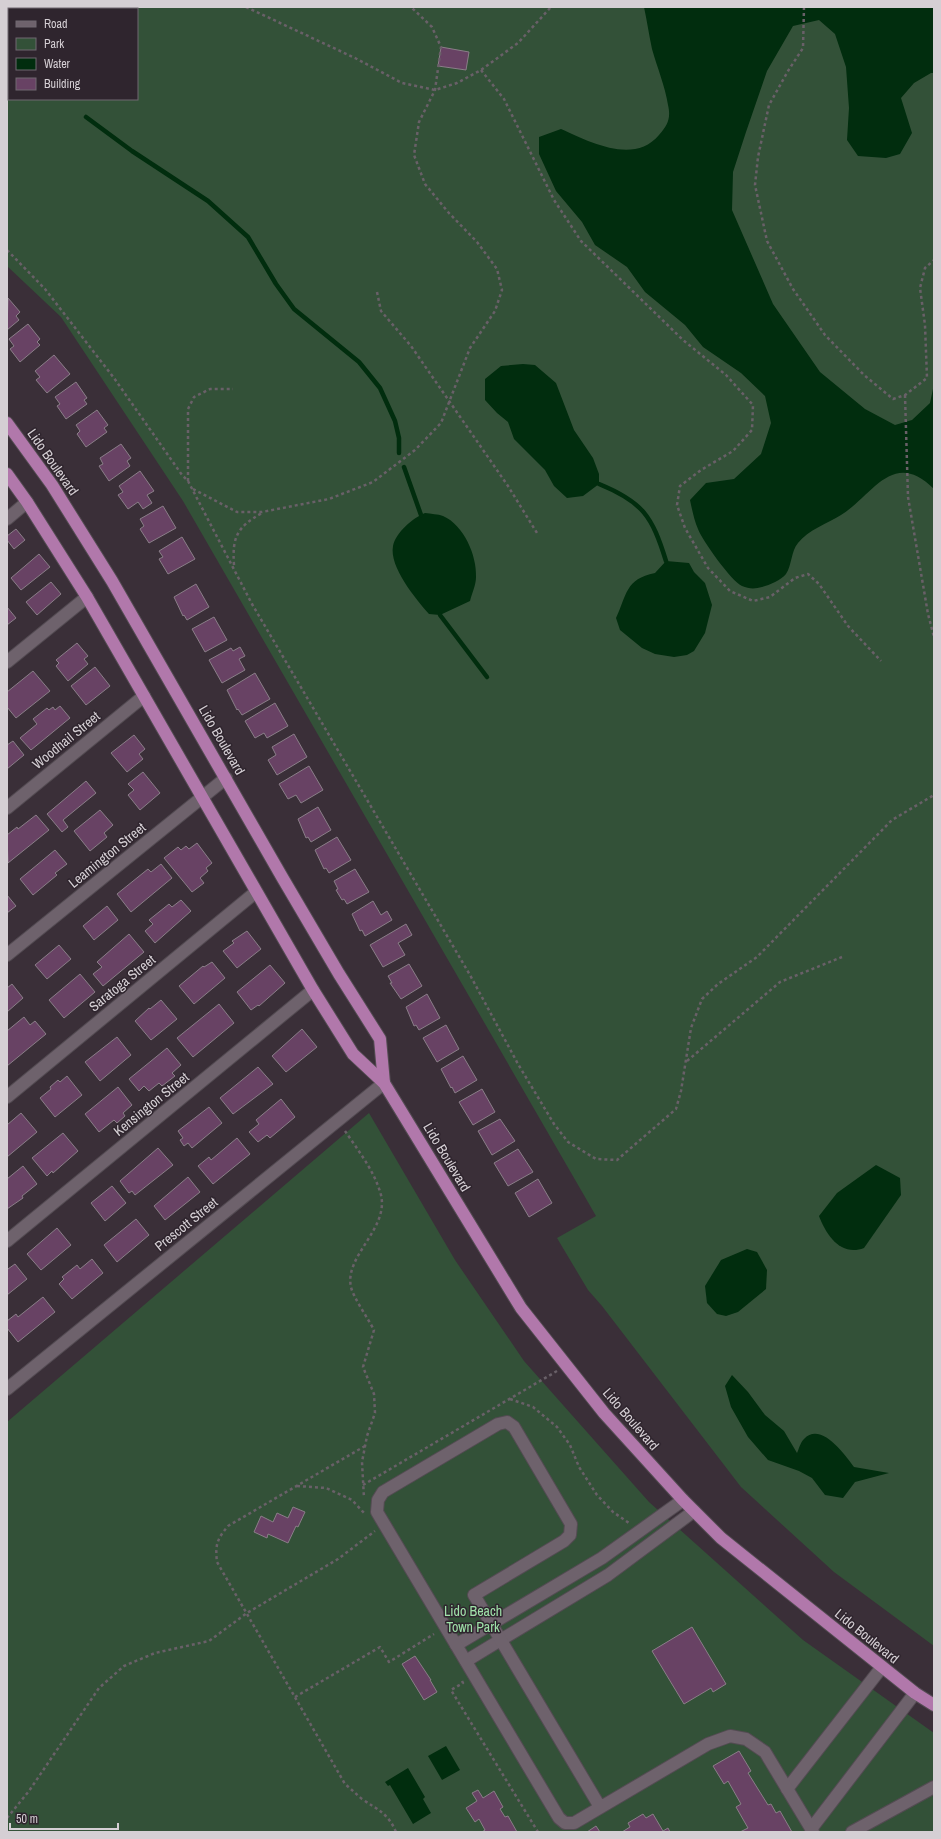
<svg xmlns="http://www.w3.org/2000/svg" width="941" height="1839" font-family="'Archivo Narrow',sans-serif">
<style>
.green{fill:#335138;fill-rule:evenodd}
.water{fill:#012d0e}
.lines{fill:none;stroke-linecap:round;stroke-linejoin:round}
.stream{stroke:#012d0e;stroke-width:4.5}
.building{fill:#684264;stroke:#8a7e88}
.minor-casing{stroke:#534b52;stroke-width:14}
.highway-casing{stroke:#534b52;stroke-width:14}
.path{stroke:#696068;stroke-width:2.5;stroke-dasharray:3 3;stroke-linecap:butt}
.minor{stroke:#6e626c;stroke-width:12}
.highway{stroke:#b178ab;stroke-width:12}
.labels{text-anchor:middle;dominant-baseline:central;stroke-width:3;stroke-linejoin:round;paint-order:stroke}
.street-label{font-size:14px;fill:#d5cfd4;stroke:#2f252e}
.park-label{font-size:14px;fill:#9fe1a9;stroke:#2f252e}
</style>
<rect width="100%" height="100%" fill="#3a2f38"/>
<g class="green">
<path d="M 7,7 L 934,7 L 934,1646 L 834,1572 L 741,1487 L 602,1306 L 588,1290 L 557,1238 L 596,1216 L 183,501 L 61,317 L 7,266 ZM 9,9 L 137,9 L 137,99 L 9,99 Z"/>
<polygon points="369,1113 455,1260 524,1361 649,1502 803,1640 934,1733 934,1832 7,1832 7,1422"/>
</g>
<g class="water">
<path d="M 644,7 L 934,7 L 934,73 L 931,73 L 914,83 L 901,98 L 912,133 L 900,154 L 886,158 L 858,156 L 847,140 L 849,108 L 846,67 L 835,34 L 819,20 L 793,26 L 767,71 L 746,132 L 733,172 L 732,210 L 773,304 L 820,372 L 865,409 L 895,425 L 912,420 L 930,403 L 934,384 L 934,489 C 893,448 873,495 841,515 C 828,523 808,530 798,543 C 791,551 792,565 786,574 C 781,580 770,585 762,587 C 755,589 749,589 742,586 C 732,582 702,540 698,529 C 694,520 692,509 690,500 L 706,483 L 734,479 L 761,454 L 771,423 L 765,396 L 741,373 L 703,347 L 685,325 L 645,292 L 627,267 L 595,245 L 582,222 L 556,191 L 539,154 L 539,137 L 561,129 C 590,142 634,165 659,135 C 668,125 671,118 668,105 C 665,86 657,67 652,49 C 649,35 647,21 644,7 Z"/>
<polygon points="523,364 535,365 556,383 574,430 593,458 599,474 599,484 583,496 567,498 554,486 545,470 514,439 508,422 497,413 485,400 485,379 501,366"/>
<path d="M 425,513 C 431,514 438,514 443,516 C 464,525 477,556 476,577 C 476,585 472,593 470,601 L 440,615 L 429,614 C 416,599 389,567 393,546 C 396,532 413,518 425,513 Z"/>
<path d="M 666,561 L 689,563 L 694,572 L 705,583 L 712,605 L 705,633 L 694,651 L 687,655 L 674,657 L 655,654 L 642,648 L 620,630 L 616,618 C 627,595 625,579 655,573 Z"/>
<path d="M 876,1165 L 900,1178 L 901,1195 L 864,1248 C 841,1257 826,1235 819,1216 L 837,1193 Z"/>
<polygon points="747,1249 757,1252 767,1270 766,1289 738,1312 726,1316 717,1314 707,1303 705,1286 721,1260"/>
<path d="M 732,1375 L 748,1392 L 765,1415 L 784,1431 L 797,1453 C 799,1449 800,1443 804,1439 C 821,1421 845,1455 854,1467 L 889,1473 L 855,1482 L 843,1498 L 825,1495 L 812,1478 L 799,1471 L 768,1460 L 748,1437 L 731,1407 L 725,1386 Z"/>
<polygon points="446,1746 460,1770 442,1780 428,1756"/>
<polygon points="408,1768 425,1797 423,1799 431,1813 413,1824 390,1785 388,1786 385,1782"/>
</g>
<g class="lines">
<g class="stream">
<polyline points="86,117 132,151 208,201 248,237 276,284 294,309 359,362 380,388 395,421 399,438 399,453"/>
<polyline points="404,467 421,515"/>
<path d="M 599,484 C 643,502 652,516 666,561"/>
<polyline points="440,615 487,677"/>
</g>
</g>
<g class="building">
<polygon points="441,47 469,52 466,70 438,66"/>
<polygon points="8,298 20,312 16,316 19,320 7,330"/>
<polygon points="28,324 40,339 37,342 40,345 20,362 10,349 14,346 9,339"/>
<polygon points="54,355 70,374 47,393 36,380 40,377 35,371"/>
<polygon points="76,382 87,398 84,400 87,404 66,419 57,406 60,404 55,397"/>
<polygon points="97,410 108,425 104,428 107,432 86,447 77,434 80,431 76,425"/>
<polygon points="121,444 131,458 127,461 130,466 109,481 99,466 103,464 100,458"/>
<polygon points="140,471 154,491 147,495 152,503 143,509 138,502 128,509 118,495 123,492 119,486"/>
<polygon points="163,506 176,528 149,543 140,529 144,526 140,519"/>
<polygon points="16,529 25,540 14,549 7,540 7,536"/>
<polygon points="182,537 195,559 168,574 159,559 163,557 159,551"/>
<polygon points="39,554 50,567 21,590 11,578"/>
<polygon points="51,582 61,594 37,615 26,602"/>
<polygon points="196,584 209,607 187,620 184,615 183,616 174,597"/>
<polygon points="7,607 16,618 7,625"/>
<polygon points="214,617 227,640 205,652 192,629"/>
<polygon points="77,643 88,656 84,659 88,664 68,681 56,666 59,663 56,660"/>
<polygon points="240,647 245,656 239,659 245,670 222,683 209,660 231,648 233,651"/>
<polygon points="95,667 110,686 86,705 71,686"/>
<polygon points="33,671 50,691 16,718 7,707 7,692"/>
<polygon points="255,673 270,699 242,715 238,709 237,710 227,690"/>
<polygon points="275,703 288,726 267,738 264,733 255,738 245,721"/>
<polygon points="60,706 70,718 31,750 20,738 37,724 33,719 47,708 49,710 53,707 55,710"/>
<polygon points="294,734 307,757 277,775 268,760 276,755 272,747"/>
<polygon points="134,735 145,749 139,754 143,759 127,772 111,753"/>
<polygon points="13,741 24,755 7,769 7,745"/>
<polygon points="309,766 323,790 301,803 296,795 288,799 279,784"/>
<polygon points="143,772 160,793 140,810 128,795 134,790 128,784"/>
<polygon points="86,781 96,793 63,820 68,827 62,832 47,814"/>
<polygon points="318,807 331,830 311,842 308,837 306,838 298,819"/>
<polygon points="100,810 113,825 104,833 107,837 90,851 74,831"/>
<polygon points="36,815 49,830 8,863 7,835 17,827 18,829"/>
<polygon points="337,837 351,860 329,873 326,868 324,869 315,850"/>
<polygon points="197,843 212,863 206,868 208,871 200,878 204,883 192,892 164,858 178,847 181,850 186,846 189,849"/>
<polygon points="55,850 67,864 55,873 57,875 33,895 20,879"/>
<polygon points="161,864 172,878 131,912 117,894 148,869 151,872"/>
<polygon points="355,869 369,892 347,904 344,899 342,900 336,890 338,889 334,881"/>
<polygon points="7,895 16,906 7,913"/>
<polygon points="181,900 191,911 155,943 145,931 153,924 149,920 169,904 172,907"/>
<polygon points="373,901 381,915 387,911 392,920 365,936 362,930 360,931 352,914"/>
<polygon points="107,906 118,920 94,940 83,926"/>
<polygon points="406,924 412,935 398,943 405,955 383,967 370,945"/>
<polygon points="247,931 261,949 237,968 223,951 234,943 232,941"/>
<polygon points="129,934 144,952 103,986 93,974 102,967 97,962"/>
<polygon points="59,945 71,959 47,979 35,965"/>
<polygon points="212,962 225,978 194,1004 179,986 203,966 204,967"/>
<polygon points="409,964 422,986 401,999 390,983 392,983 388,976"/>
<polygon points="270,965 285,983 259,1006 258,1005 251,1010 237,992"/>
<polygon points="80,974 95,992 64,1018 49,1000"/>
<polygon points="12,984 23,998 7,1012 7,988"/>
<polygon points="427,994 440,1018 419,1030 416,1025 414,1026 406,1007"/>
<polygon points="161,1000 177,1019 151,1040 135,1021 149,1008 150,1009"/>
<polygon points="219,1004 234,1023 193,1057 177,1038"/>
<polygon points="24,1017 30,1025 35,1021 46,1034 7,1066 7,1031"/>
<polygon points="446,1025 459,1049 437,1062 423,1038"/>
<polygon points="302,1029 317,1047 286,1072 272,1056"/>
<polygon points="117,1037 131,1055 100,1081 85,1062"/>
<polygon points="167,1048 181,1065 172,1073 175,1076 162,1086 159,1083 149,1091 144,1086 139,1091 129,1079"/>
<polygon points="463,1056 477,1080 455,1093 452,1087 451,1088 441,1069"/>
<polygon points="258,1067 273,1084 233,1114 220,1098"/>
<polygon points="67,1076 82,1095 55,1117 40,1098 51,1089 50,1087 58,1080 60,1082"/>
<polygon points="118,1087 132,1105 123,1113 125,1116 117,1123 114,1120 99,1132 85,1114"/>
<polygon points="482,1089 495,1112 473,1125 459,1102"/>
<polygon points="281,1099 295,1117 270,1138 267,1135 258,1142 249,1132 259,1124 256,1120"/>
<polygon points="209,1107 222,1123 192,1148 188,1143 184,1146 180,1140 183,1138 178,1131"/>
<polygon points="21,1113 37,1132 7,1157 7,1125"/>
<polygon points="500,1119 515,1141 492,1155 478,1131"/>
<polygon points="63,1133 78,1151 53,1173 52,1171 47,1176 32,1158"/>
<polygon points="237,1138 250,1154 213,1184 198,1166 209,1157 211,1160"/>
<polygon points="158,1148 173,1165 135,1195 132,1191 129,1193 120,1181"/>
<polygon points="518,1149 533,1172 508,1186 494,1163"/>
<polygon points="23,1166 37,1184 22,1196 23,1198 7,1209 7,1179"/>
<polygon points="188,1177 200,1192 165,1220 154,1206"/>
<polygon points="538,1179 552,1203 529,1217 515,1193"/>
<polygon points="112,1186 126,1203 105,1221 91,1203"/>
<polygon points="136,1219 149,1235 117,1262 104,1245"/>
<polygon points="57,1228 71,1245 41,1270 27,1254"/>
<polygon points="92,1259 103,1273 72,1299 59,1284 64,1279 62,1277 77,1265 80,1269"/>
<polygon points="15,1264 27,1279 7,1295 7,1268 8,1269"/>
<polygon points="43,1297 55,1312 18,1342 7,1328 7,1321 16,1314 18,1317"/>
<polygon points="293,1507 305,1512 298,1527 296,1526 288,1543 268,1534 267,1538 254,1532 261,1516 273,1522 277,1513 288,1518"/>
<polygon points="692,1627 726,1684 713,1692 711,1688 684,1704 652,1651"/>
<polygon points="415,1656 431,1680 430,1680 437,1692 424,1700 402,1664"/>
<polygon points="739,1751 751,1771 748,1773 768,1805 771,1804 776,1813 780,1811 792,1832 740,1832 748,1828 736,1807 741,1804 728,1781 724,1784 713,1766"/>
<polygon points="478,1790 483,1798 494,1791 503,1807 500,1809 505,1817 508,1816 517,1832 482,1832 485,1830 479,1819 475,1822 466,1808 477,1801 472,1793"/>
<polygon points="643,1814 646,1818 653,1814 663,1831 668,1828 670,1832 622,1832 630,1827 628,1823"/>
<polygon points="596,1826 600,1832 587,1832"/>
</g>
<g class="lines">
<g class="minor-casing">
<g id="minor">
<polyline points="7,519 27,502"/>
<polyline points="7,662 87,597"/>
<polyline points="7,808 144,696"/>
<polyline points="7,955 226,778"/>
<polyline points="7,1097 256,892"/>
<polyline points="7,1241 313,990"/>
<polyline points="7,1389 384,1083"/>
<polyline points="456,1645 602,1558 683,1500"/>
<polyline points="466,1661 608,1575 694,1511"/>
<polyline points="787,1789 882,1667"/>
<polyline points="600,1807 474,1595 564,1541 570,1535 571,1524 514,1427 507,1422 498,1424 383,1492 378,1500 377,1512 559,1818 565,1823 574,1823 708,1744 730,1736 746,1739 765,1752 813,1832"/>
<polyline points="811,1829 915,1693"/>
<polyline points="852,1832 934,1787"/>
</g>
</g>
<g class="highway-casing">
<g id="highway">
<polyline points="7,423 52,485 112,581 282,877 339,974 380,1039 384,1083"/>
<polyline points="7,474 27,502 87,597 313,990 353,1054 384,1083 521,1308 604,1413 683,1500 721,1538 915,1693 934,1705"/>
</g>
</g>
<g class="path">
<polyline points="246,7 355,58 402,83 435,90 457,83 481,70 518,43 551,7"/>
<polyline points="804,7 803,48 788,71 769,105 758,157 755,185 767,241 793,289 825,335 864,375 893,399 905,395 927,378 925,325 920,288 925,268 934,260"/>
<polyline points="481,70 504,99 554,200 581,241 683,340 726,375 753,405 752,430 733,451 701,470 680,486 677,505 685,528 708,568 730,591 753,601 770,597 795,578 808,574 819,584 848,626 881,661"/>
<polyline points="7,250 45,289 114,378 182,475 188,481 252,604 470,975 518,1064 554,1124 568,1142 596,1159 617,1160 676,1109 681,1091 691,1028 702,999 718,984 757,957 892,820 934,795"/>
<polyline points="377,292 381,311 411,346 508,486 537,533"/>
<polyline points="905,395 908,497 928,614 934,637"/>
<polyline points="188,481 188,409 194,397 210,389 233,389"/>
<polyline points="193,489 237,512 262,512 329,499 373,482 415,450 441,423 470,348 495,311 502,290 497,269 477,242 448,212 425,184 414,155 419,122 435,90 441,47 432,27 411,7"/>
<path d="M 234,565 C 232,537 237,527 262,513"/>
<polyline points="687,1061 780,982 842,957"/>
<path d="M 345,1131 C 358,1150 375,1172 381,1195 C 389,1229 344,1256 351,1287 C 353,1297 369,1320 374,1330 L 363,1367 L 374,1394 L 375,1413 L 367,1436 L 362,1462 L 364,1498"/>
<polyline points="510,1399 533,1407 557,1427 570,1445 579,1467 597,1495 613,1512 629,1523"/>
<path d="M 365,1446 L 228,1526 C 217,1539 215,1545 217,1562 L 345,1784 C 351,1789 356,1794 362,1799 C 378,1810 388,1813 396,1832"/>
<polyline points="363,1485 557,1371"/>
<polyline points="297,1486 326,1488 352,1500 365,1514"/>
<polyline points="462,1681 463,1683 451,1690 538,1832"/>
<polyline points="295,1697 380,1647 389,1662 434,1634"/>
<polyline points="7,1818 29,1791 99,1688 124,1666 155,1653 209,1641 247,1613 338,1559 375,1531"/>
</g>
<use href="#minor" class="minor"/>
<use href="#highway" class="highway"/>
</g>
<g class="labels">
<g class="street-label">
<text transform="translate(53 462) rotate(55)">Lido Boulevard</text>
<text transform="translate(66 740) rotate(-39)">Woodhail Street</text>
<text transform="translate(222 740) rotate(60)">Lido Boulevard</text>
<text transform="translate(107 855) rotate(-39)">Leamington Street</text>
<text transform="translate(122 983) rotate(-39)">Saratoga Street</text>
<text transform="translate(151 1104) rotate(-39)">Kensington Street</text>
<text transform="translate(447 1157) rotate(59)">Lido Boulevard</text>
<text transform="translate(186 1224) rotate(-39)">Prescott Street</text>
<text transform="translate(631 1419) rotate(49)">Lido Boulevard</text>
<text transform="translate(867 1636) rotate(39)">Lido Boulevard</text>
</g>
<g class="park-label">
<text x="473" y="1611">Lido Beach<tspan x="473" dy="16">Town Park</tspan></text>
</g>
</g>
<rect width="941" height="1839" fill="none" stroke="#d5cfd4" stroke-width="16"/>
<rect x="8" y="8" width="130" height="92" fill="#2f252e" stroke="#716970"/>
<rect x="16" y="21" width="20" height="6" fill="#6e626c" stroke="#716970"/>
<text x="44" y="28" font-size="12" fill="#d5cfd4">Road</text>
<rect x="16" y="38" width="20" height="12" fill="#335138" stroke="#716970"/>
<text x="44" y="48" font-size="12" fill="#d5cfd4">Park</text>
<rect x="16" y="58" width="20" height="12" fill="#012d0e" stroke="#716970"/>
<text x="44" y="68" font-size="12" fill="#d5cfd4">Water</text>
<rect x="16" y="78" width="20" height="12" fill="#684264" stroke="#716970"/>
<text x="44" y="88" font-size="12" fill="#d5cfd4">Building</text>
<path d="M10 1823v6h108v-6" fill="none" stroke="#d5cfd4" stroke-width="2"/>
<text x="16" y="1823" font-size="12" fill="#d5cfd4" stroke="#2f252e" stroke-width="3" paint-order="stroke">50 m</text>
</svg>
